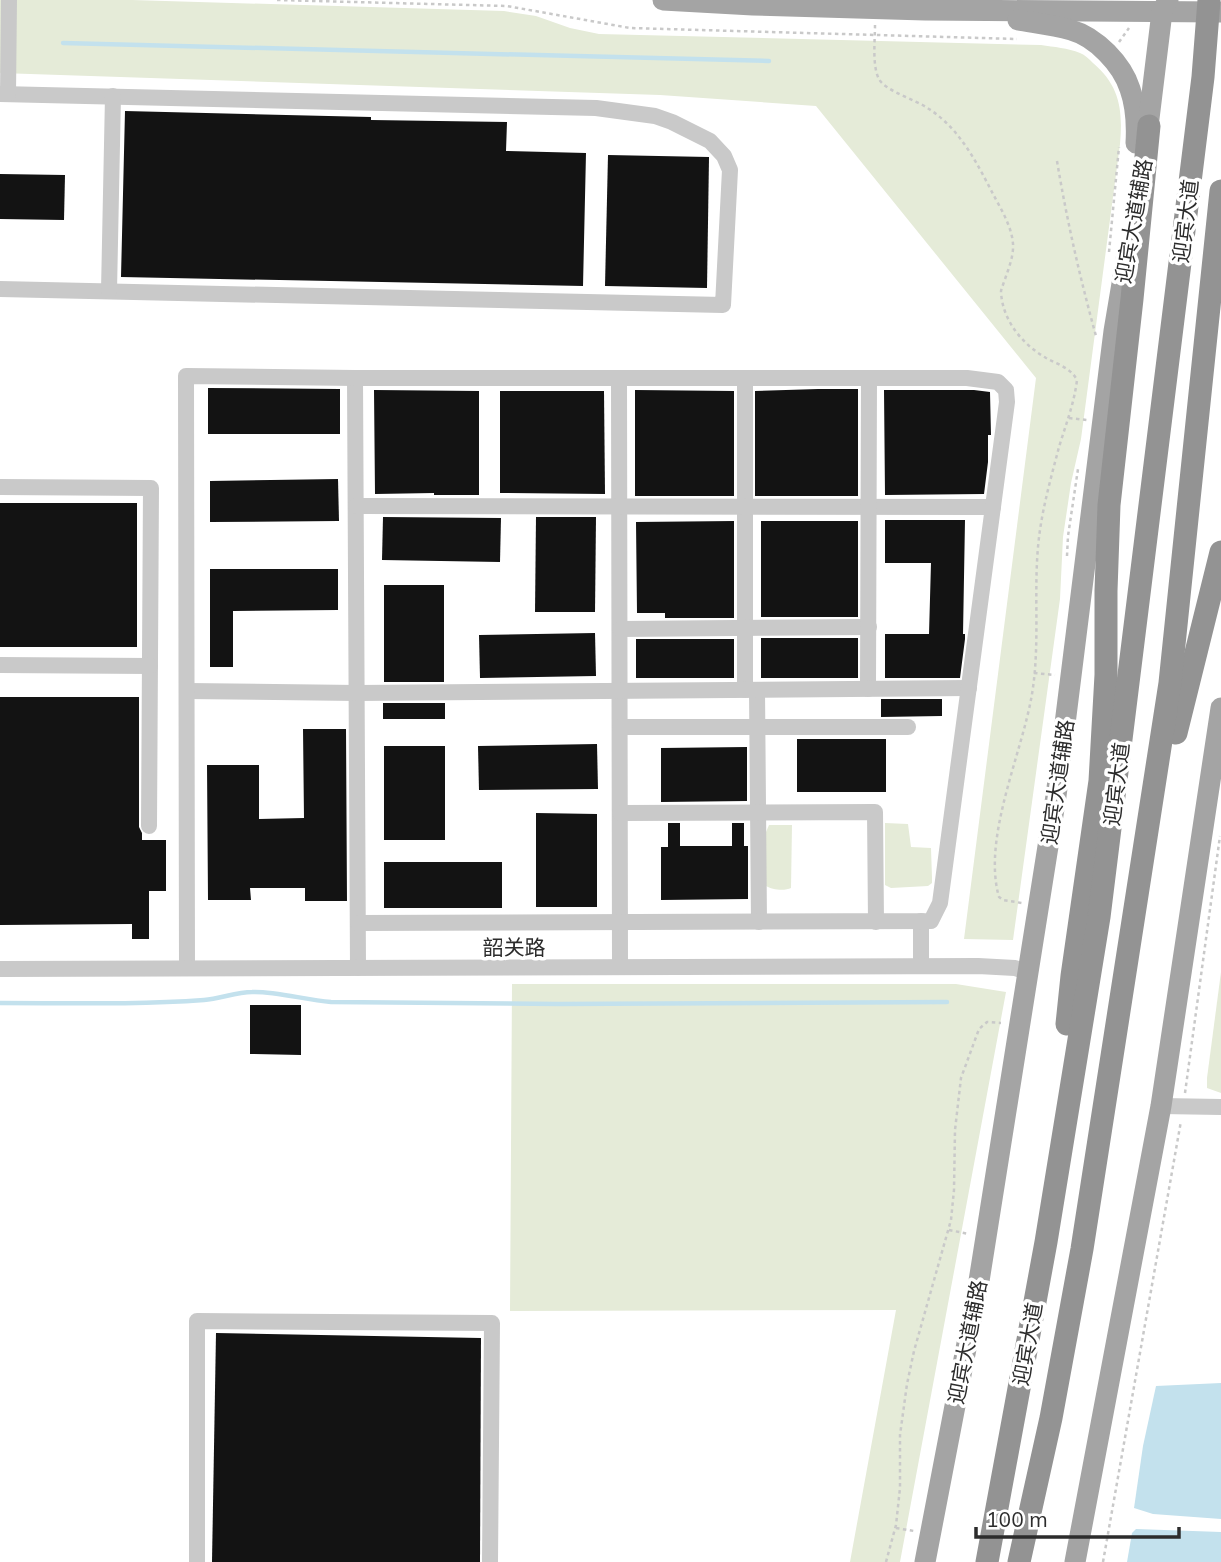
<svg xmlns="http://www.w3.org/2000/svg" width="1221" height="1562" font-family="Mulish,'Noto Sans SC',sans-serif">
<style>
.green{fill:#e5ebd8}
.water{fill:#c3e1ed}
.lines{fill:none;stroke-linecap:round;stroke-linejoin:round}
.stream{stroke:#c3e1ed;stroke-width:4.5}
.building{fill:#131313}
.path{stroke:#c9c9c9;stroke-width:2.5;stroke-dasharray:3.5 3.5;stroke-linecap:butt}
.minor{stroke:#c9c9c9;stroke-width:16}
.major{stroke:#a4a4a4;stroke-width:21}
.highway{stroke:#939393;stroke-width:23}
.labels{text-anchor:middle;dominant-baseline:central;stroke-width:7;stroke-linejoin:round;paint-order:stroke}
.street-label{font-size:21px;fill:#2c2c2c;stroke:#fff}
</style>
<rect width="100%" height="100%" fill="#fff"/>
<g class="green">
<path d="M 0,0 L 132,0 L 504,11 L 536,16 L 570,28 L 599,34 L 1041,45 C 1054,47 1068,48 1080,53 C 1085,55 1089,59 1093,63 C 1120,86 1123,110 1120,144 L 1081,439 L 1071,483 L 1063,537 L 1060,599 L 1013,940 L 964,939 L 1036,378 L 816,106 L 660,95 L 0,73 Z"/>
<polygon points="885,823 908,824 911,847 931,848 932,878 932,883 928,886 891,888 885,885"/>
<path d="M 769,825 L 792,825 L 791,888 C 785,891 772,890 766,886 L 766,832 Z"/>
<polygon points="1221,972 1221,1093 1207,1088 1207,1078"/>
<polygon points="512,984 956,984 1006,992 900,1562 850,1562 896,1310 510,1311"/>
</g>
<g class="water">
<polygon points="1221,1383 1221,1519 1153,1514 1134,1508 1143,1446 1156,1386"/>
<polygon points="1136,1529 1221,1532 1221,1562 1127,1562 1132,1533"/>
</g>
<g class="lines">
<g class="stream">
<polyline points="63,43 769,61"/>
<path d="M 0,1003 C 68,1003 136,1005 204,1000 C 220,999 236,992 252,992 C 276,991 305,1000 331,1002 L 558,1004 L 947,1002"/>
</g>
</g>
<g class="building">
<polygon points="125,111 371,117 371,120 507,122 506,151 586,153 583,286 121,277"/>
<polygon points="608,155 709,157 707,288 605,286"/>
<polygon points="0,174 65,175 64,220 0,219"/>
<polygon points="208,388 340,389 340,434 208,434"/>
<polygon points="818,389 858,389 858,496 755,496 755,391"/>
<polygon points="374,390 479,391 479,495 434,495 434,493 375,494"/>
<polygon points="635,390 734,391 734,496 635,496"/>
<polygon points="884,390 974,390 990,392 991,435 988,435 988,462 984,494 885,495"/>
<polygon points="500,391 604,391 605,494 500,493"/>
<polygon points="338,479 339,521 210,522 210,481"/>
<rect x="0" y="503" width="137" height="144"/>
<polygon points="383,517 501,518 500,562 382,560"/>
<polygon points="536,517 596,517 595,612 535,612"/>
<polygon points="885,520 965,520 963,634 965,634 965,639 960,678 885,678 885,634 929,634 931,563 885,563"/>
<polygon points="734,521 734,618 665,618 665,613 637,613 636,522"/>
<rect x="761" y="521" width="97" height="96"/>
<polygon points="210,569 338,569 338,610 233,611 233,667 210,667"/>
<rect x="384" y="585" width="60" height="97"/>
<polygon points="595,633 596,676 480,678 479,635"/>
<rect x="761" y="638" width="97" height="40"/>
<rect x="636" y="639" width="98" height="39"/>
<polygon points="0,697 139,697 139,827 142,833 142,840 166,840 166,891 149,891 149,939 132,939 132,924 0,925"/>
<polygon points="881,699 942,699 942,716 881,717"/>
<rect x="383" y="703" width="62" height="16"/>
<polygon points="303,729 346,729 347,901 305,901 305,888 250,888 251,900 208,900 207,765 259,765 259,819 304,818"/>
<rect x="797" y="739" width="89" height="53"/>
<polygon points="597,744 598,789 479,790 478,746"/>
<rect x="384" y="746" width="61" height="94"/>
<polygon points="747,747 747,801 661,802 661,748"/>
<polygon points="536,813 597,814 597,907 536,907"/>
<polygon points="668,823 680,823 680,846 732,846 732,823 744,823 744,846 748,846 748,899 661,900 661,847 668,847"/>
<rect x="384" y="862" width="118" height="46"/>
<polygon points="250,1005 301,1005 301,1055 250,1054"/>
<polygon points="216,1333 481,1338 480,1562 212,1562"/>
</g>
<g class="lines">
<g class="path">
<polyline points="277,0 507,6 630,28 1017,39"/>
<path d="M 875,25 C 875,40 872,66 879,79 C 885,91 917,100 929,109 C 960,129 977,163 993,194 C 1001,209 1012,227 1013,244 C 1014,259 1005,277 1001,291 C 1002,320 1022,344 1046,358 C 1057,364 1071,368 1077,380 C 1074,404 1066,424 1059,447 C 1052,474 1044,502 1040,530 C 1032,584 1041,640 1032,694 C 1022,754 982,838 999,897 L 1003,900 L 1022,903"/>
<polyline points="1119,42 1129,28"/>
<path d="M 1057,161 C 1067,221 1080,278 1096,336"/>
<polyline points="1109,252 1119,147"/>
<polyline points="1069,418 1087,420"/>
<polyline points="1067,556 1068,536 1078,469"/>
<polyline points="1034,673 1055,675"/>
<polyline points="1185,1093 1220,836"/>
<polyline points="949,1230 969,1234"/>
<polyline points="896,1528 914,1531"/>
<polyline points="886,1562 896,1525 900,1488 900,1435 907,1384 914,1351 951,1220 954,1190 955,1130 961,1078 979,1029 987,1022 1001,1023"/>
<polyline points="1103,1562 1181,1121"/>
</g>
<g class="minor">
<polyline points="0,94 596,108 655,116 672,122 710,141 724,156 730,170 723,305 0,289"/>
<polyline points="8,94 9,0"/>
<polyline points="109,291 113,96"/>
<polyline points="355,378 358,968"/>
<polyline points="619,378 620,967"/>
<polyline points="745,378 745,690"/>
<polyline points="0,487 151,488 149,826"/>
<polyline points="356,506 993,507"/>
<polyline points="620,629 869,627"/>
<polyline points="0,665 150,666"/>
<polyline points="868,689 869,378"/>
<polyline points="757,690 759,922"/>
<polyline points="187,691 357,693 969,688"/>
<polyline points="620,727 908,727"/>
<polyline points="620,813 875,812 876,922"/>
<polyline points="921,966 921,921"/>
<polyline points="187,968 186,376 355,378 967,378 998,382 1006,390 1007,402 940,903 931,921 358,923"/>
<polyline points="0,969 978,966 1015,968 1027,972"/>
<polyline points="1161,1106 1221,1107"/>
<polyline points="197,1562 197,1321 492,1323 490,1562"/>
</g>
<g class="major">
<polyline points="663,0 753,5 925,10 1221,12"/>
<path d="M 1018,20 C 1035,23 1054,25 1071,30 C 1096,37 1122,64 1130,89 C 1136,106 1137,126 1136,143"/>
<polyline points="1146,143 1162,12 1168,0"/>
<polyline points="925,1562 979,1281 1056,796 1114,331 1127,254"/>
<polyline points="1075,1562 1161,1106 1221,708"/>
</g>
<g class="highway">
<polyline points="1176,733 1221,552"/>
<polyline points="1067,1024 1072,976 1100,781 1106,675 1106,591 1109,505 1132,299 1149,126"/>
<polyline points="987,1562 1046,1242 1099,917 1203,77 1209,0"/>
<polyline points="1019,1562 1051,1418 1082,1249 1170,683 1221,191"/>
</g>
</g>
<g class="labels">
<g class="street-label">
<text transform="translate(1133 221) rotate(-80)">迎宾大道辅路</text>
<text transform="translate(1185 221) rotate(-83)">迎宾大道</text>
<text transform="translate(1057 782) rotate(-82)">迎宾大道辅路</text>
<text transform="translate(1116 784) rotate(-83)">迎宾大道</text>
<text x="514" y="947">韶关路</text>
<text transform="translate(967 1342) rotate(-79)">迎宾大道辅路</text>
<text transform="translate(1027 1344) rotate(-80)">迎宾大道</text>
</g>
</g>
<path d="M976 1527v10h203v-10" fill="none" stroke="#2c2c2c" stroke-width="3.5"/>
<text x="986" y="1527" font-size="21" fill="#2c2c2c" stroke="#ffffff" stroke-width="5" paint-order="stroke">100 m</text>
</svg>
